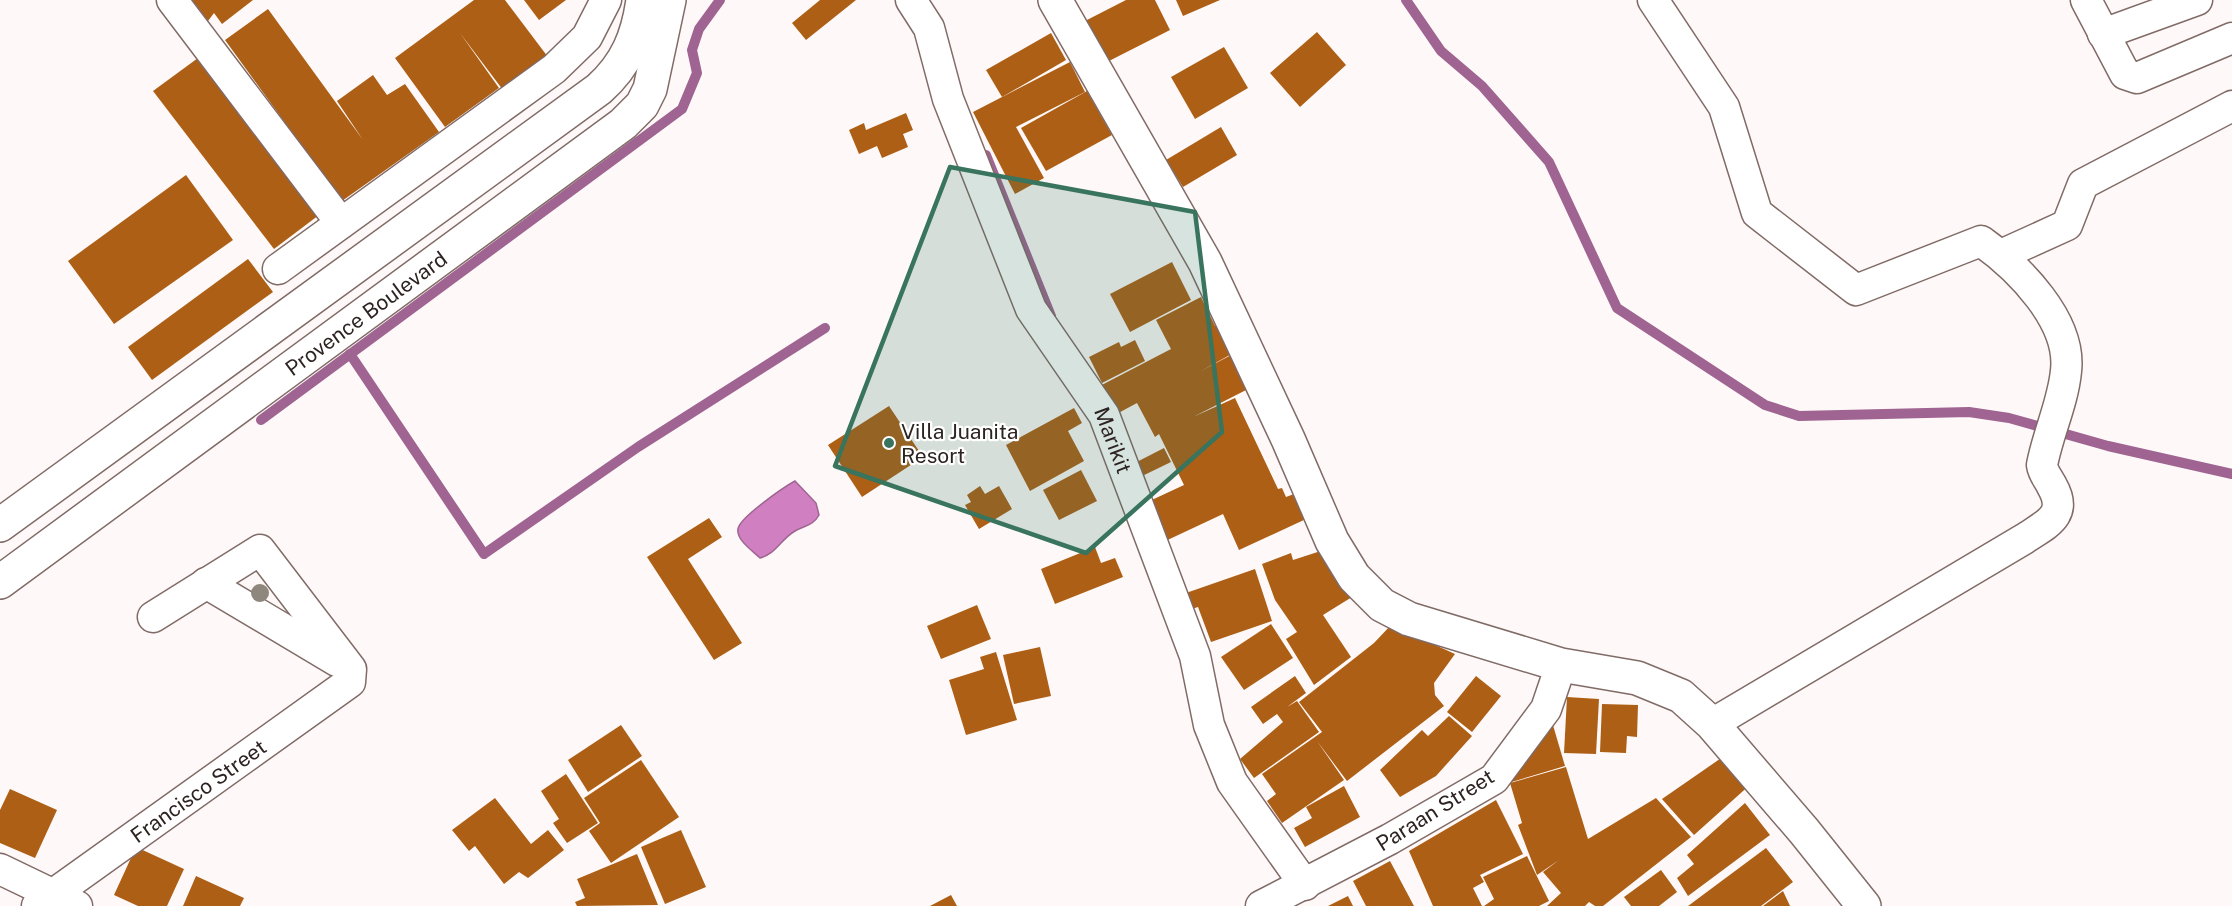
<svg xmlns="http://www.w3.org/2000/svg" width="2232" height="906" font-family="'Public Sans',sans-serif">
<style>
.water{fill:#d080c1;stroke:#9f6491;stroke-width:1.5}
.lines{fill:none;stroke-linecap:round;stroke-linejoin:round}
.stream{stroke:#9f6491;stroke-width:10}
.building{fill:#ad5f15}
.minor-casing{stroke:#816b67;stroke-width:33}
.tertiary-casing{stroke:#816b67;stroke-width:36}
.minor{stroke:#fff;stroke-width:30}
.tertiary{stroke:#fff;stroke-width:33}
.tree{fill:#8e877d}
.marked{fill:#39745e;fill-opacity:0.2;stroke:#39745e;stroke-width:4.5;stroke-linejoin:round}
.poi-dot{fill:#39745e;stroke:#fff;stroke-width:2}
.labels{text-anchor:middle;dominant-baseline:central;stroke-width:4.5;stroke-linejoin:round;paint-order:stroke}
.street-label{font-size:21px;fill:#2d2422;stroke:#fff}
.poi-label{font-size:21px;fill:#2d2422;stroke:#fff;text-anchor:start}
</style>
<rect width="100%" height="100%" fill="#fef9f8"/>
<path class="water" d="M 795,481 L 816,503 L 819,515 C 813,526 805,525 795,531 C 781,539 776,554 760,558 C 753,551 736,540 738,529 C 739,518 784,487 795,481 Z"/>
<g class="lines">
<g class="stream">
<polyline points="1406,0 1441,51 1482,86 1549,162 1617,308 1765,405 1799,416 1969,412 2009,418 2108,446 2232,474"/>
<polyline points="986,155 1051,316"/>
<polyline points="350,354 484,554 638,447 825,328"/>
<polyline points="261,420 682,109 697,73 692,50 699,29 720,0"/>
</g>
</g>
<g class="building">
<polygon points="192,0 253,0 222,24 214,13 208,21"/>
<polygon points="474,0 505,0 551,61 506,94 460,33 499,88 445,127 395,58"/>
<polygon points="524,0 566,0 539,20"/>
<polygon points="820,0 856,0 806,40 792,23"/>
<polygon points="1126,0 1155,0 1170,30 1107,62 1085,21"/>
<polygon points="1176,0 1220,0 1183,16"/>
<polygon points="268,9 363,140 337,101 373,75 387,95 405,84 439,132 342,201 225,40"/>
<polygon points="1317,32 1346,65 1300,107 1270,73"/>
<polygon points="1051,33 1066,60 1002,97 986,70"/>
<polygon points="1224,47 1248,88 1195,119 1171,77"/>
<polygon points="198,58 319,215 274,249 153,91"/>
<polygon points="1070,62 1085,92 1016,127 1044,178 1015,194 973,112"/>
<polygon points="1087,91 1112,135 1046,171 1021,128"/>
<polygon points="906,113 913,130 903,134 908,147 882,158 877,146 859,154 849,130 864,123 866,130"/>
<polygon points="1221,127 1237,155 1183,187 1166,160"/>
<polygon points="186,175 233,240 114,324 68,261"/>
<polygon points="248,259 273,292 152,380 128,347"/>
<polygon points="1172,262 1191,300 1130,332 1110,294"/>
<polygon points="1201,297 1215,326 1221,323 1237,351 1199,372 1233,354 1250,388 1193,417 1235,398 1278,489 1282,488 1286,497 1294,494 1306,519 1239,550 1223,514 1159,544 1141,505 1184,485 1159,434 1155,437 1137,403 1111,417 1096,388 1171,349 1156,320"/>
<polygon points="1135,340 1145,361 1102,383 1089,357 1119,342 1121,347"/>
<polygon points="889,406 923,457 862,497 828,445"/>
<polygon points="1074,408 1082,423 1068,431 1084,461 1030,491 1006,445"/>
<polygon points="1164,448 1171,462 1134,480 1127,467"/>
<polygon points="1081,470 1097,501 1059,520 1043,490"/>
<polygon points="980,486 985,494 999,486 1012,509 979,529 965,505 971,502 967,495"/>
<polygon points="709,518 722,537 688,559 742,643 714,660 647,557"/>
<polygon points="1095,547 1101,563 1115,558 1123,577 1055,604 1041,569"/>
<polygon points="1330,548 1352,597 1323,615 1351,657 1314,685 1286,639 1297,632 1275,600 1262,564 1291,553 1293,560"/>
<polygon points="1255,569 1272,621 1211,642 1198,607 1192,609 1186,593"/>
<polygon points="977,605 991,639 941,659 927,626"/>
<polygon points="1271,624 1293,658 1244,690 1221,657"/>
<polygon points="1391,625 1455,654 1434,683 1435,695 1444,706 1347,781 1317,741 1344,780 1282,823 1267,801 1276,794 1262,774 1322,732 1299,702 1374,643"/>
<polygon points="1040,647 1051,696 1014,704 1003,655"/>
<polygon points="996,652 1017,720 966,735 949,680 984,669 980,657"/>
<polygon points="1295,676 1306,693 1287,707 1297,701 1319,732 1254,778 1240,759 1283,722 1277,714 1263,724 1251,707"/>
<polygon points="1476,676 1501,696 1472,732 1447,712"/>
<polygon points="1567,697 1599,699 1596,754 1564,753"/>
<polygon points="1602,704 1638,705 1637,737 1627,736 1626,753 1600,752"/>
<polygon points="1550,715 1565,766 1508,783"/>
<polygon points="1449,716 1472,736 1436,776 1400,797 1380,770 1422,730 1428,736"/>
<polygon points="621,725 642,756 588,792 568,760"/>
<polygon points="1727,754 1752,783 1694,835 1662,799"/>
<polygon points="641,760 679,817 611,863 589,831 600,823 584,798"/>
<polygon points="1566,767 1588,839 1656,798 1691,837 1603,906 1595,906 1589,902 1585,906 1547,906 1561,893 1543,872 1559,860 1537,875 1518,825 1522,823 1510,783"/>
<polygon points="566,774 598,823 567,843 553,823 559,819 541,791"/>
<polygon points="1344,786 1360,817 1305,847 1294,828 1312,818 1306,807"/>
<polygon points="10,789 57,810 35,858 0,843 0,810"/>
<polygon points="495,798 531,844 548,830 564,850 528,878 519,872 504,884 475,846 469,851 452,830"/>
<polygon points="1496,800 1523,854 1480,875 1484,882 1473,888 1482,906 1433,906 1409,851"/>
<polygon points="1745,803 1770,835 1688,896 1677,878 1694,864 1687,855"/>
<polygon points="681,830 706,887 665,904 641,847"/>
<polygon points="136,847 184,869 167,906 138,906 114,895"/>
<polygon points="1766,848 1793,882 1761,906 1688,906"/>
<polygon points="637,854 658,905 577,906 575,902 585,898 577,879"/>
<polygon points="1527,856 1549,901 1539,906 1484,906 1494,899 1483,877"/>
<polygon points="1390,861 1414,906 1366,906 1353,881"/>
<polygon points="1661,870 1677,892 1659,906 1631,906 1624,897"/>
<polygon points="196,876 244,898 240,906 183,906"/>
<polygon points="1783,891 1790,906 1763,906"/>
<polygon points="951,895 957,906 930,906"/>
<polygon points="1348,896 1353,906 1328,906"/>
</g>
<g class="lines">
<g class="minor-casing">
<g id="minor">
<polyline points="172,0 341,223"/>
<path id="s1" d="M 911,0 L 929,28 L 948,99 L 1031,309 L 1104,415 L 1195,656 L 1209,725 L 1232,782 L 1305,885"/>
<path d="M 1653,0 L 1724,107 L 1757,213 L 1856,290 L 1981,241 C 2019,268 2072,321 2066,371 C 2063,403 2048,433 2042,465 C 2043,473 2048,478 2052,486 C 2069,516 2046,524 2024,539 L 1712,724"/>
<polyline points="2086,0 2125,74 2137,78 2232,38"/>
<polyline points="2103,34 2197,0"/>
<polyline points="2001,255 2067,225 2083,184 2232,106"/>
<polyline points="278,269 554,69 587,37 606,0"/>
<polyline points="206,583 337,661"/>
<polyline points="0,869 77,906"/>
<path id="s2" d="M 37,906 L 350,682 L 351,669 L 260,550 L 153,617"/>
<polyline points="1261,906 1390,839 1494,779 1546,709 1561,665"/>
</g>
</g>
<g class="tertiary-casing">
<g id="tertiary">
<polyline points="1055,0 1205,262 1288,439 1332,541 1354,577 1382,605 1409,619 1561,665 1637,678 1681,696 1712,724 1804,831 1864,906"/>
<path d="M 0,525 L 599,89 C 627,64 638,36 643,0"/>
<path id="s3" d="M 0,582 L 623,124 L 642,105 L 650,89 L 669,0"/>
</g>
</g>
<use href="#minor" class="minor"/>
<use href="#tertiary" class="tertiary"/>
</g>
<circle class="tree" cx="260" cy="593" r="9"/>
<path class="marked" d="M 950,167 L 1195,212 L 1222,432 L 1086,553 L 835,466 Z"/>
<circle class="poi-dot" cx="889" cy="443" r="6"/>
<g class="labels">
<g class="street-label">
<text stroke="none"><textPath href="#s3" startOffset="454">Provence Boulevard</textPath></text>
<text stroke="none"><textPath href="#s1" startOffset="488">Marikit</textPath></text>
<text stroke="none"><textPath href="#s2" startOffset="198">Francisco Street</textPath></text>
<text transform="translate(1435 810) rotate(-32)">Paraan Street</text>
</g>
<g class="poi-label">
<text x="901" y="431">Villa Juanita<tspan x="901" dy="24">Resort</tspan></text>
</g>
</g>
</svg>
